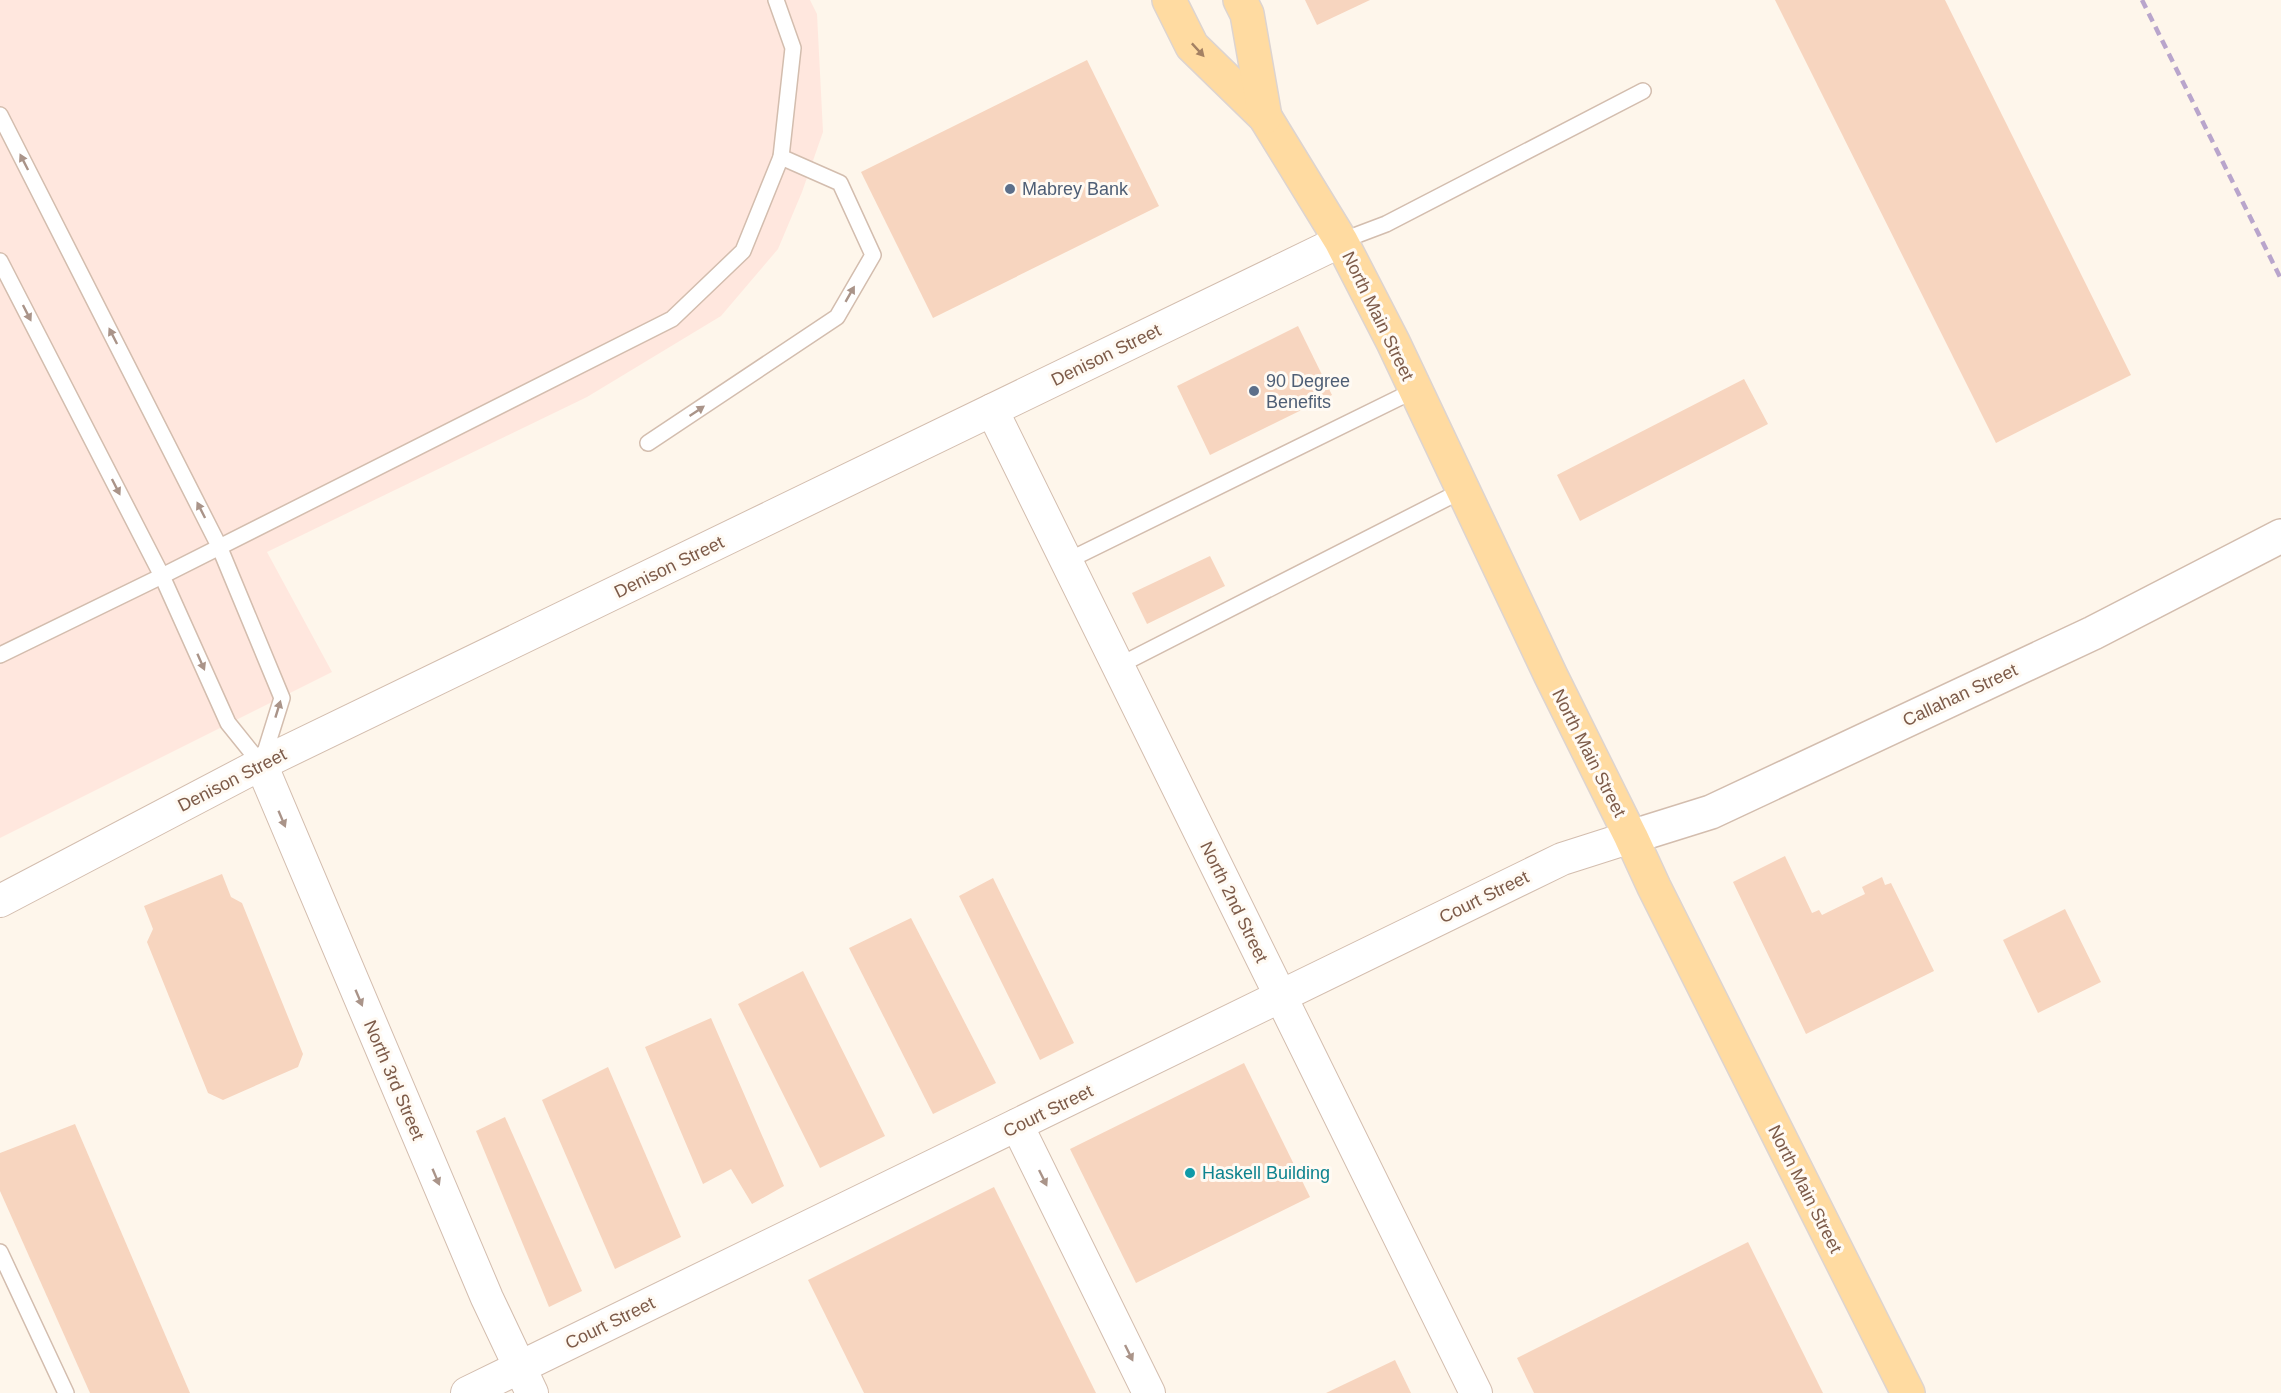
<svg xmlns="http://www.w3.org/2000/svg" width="2281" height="1393" font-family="Arial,sans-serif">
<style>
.commercial{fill:#ffe7de}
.building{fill:#f7d5bf}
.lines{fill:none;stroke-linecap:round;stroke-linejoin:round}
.service-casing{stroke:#d3bdae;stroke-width:18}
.minor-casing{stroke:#d3bdae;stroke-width:34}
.tertiary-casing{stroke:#d3bdae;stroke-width:36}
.primary-casing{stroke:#ddd4d0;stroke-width:36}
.service{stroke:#fff;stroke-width:15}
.minor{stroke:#fff;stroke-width:32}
.tertiary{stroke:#fff;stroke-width:33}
.primary{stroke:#ffdba1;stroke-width:33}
.rail{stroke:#b9a5cc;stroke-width:4.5;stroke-dasharray:9 6;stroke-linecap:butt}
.oneway{fill:#a48163}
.oneway2{fill:#aa9489}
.service-dot{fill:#5c6f8a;stroke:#fffaf3;stroke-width:2}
.culture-dot{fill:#0f9aa8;stroke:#fffaf3;stroke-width:2}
.labels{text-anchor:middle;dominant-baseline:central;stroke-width:6;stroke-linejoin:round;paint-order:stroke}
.service-label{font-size:18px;fill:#4e5e75;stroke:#fffaf3;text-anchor:start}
.street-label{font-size:18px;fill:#7d5b49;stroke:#fffaf3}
.culture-label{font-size:18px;fill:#0d838f;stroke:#fffaf3;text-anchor:start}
</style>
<rect width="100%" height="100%" fill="#fef6eb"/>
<polygon class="commercial" points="0,0 810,0 817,14 823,132 802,192 778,249 721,316 587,397 267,552 332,672 0,838"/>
<g class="building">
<polygon points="1305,0 1370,0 1317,25"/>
<polygon points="1775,0 1945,0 2131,375 1996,443"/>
<polygon points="1087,60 1159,206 933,318 861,172"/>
<polygon points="1298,326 1332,395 1210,455 1177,386"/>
<polygon points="1744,379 1768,424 1580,521 1557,475"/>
<polygon points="1210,556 1225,586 1147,624 1132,593"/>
<polygon points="1785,856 1812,913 1819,910 1822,915 1865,894 1862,887 1882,877 1885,885 1891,883 1934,971 1806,1034 1733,882"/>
<polygon points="222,874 231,897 242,903 303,1054 298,1067 223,1100 208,1093 147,942 153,929 144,906"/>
<polygon points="993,878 1074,1043 1040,1060 959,896"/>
<polygon points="2065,909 2101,982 2038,1013 2003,940"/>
<polygon points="911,918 996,1083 933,1114 849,948"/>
<polygon points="803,971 885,1136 820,1168 738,1004"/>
<polygon points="711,1018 784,1186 752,1204 731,1169 703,1184 645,1047"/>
<polygon points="1244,1063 1310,1197 1136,1283 1070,1149"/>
<polygon points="608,1067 681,1237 615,1269 542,1100"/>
<polygon points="505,1117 582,1291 549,1307 476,1131"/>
<polygon points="75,1124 190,1393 90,1393 0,1191 0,1153"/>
<polygon points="994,1187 1096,1393 864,1393 808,1280"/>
<polygon points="1748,1242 1823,1393 1534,1393 1517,1358"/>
<polygon points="1395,1360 1411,1393 1326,1393"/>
</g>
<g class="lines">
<g class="service-casing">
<g id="service">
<polyline points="0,115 219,546 282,698 262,762"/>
<polyline points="1341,241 1386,224 1643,91"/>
<polyline points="0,261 162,576 228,723 261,764"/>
<polyline points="648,443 837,317 873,255 840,183 781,157"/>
<polyline points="1067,561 1415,390"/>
<polyline points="0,655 162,576 672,319 743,251 781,157 793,48 776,0"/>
<polyline points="1118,666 1463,490"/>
<polyline points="0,1252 66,1393"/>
</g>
</g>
<g class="minor-casing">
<g id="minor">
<polyline points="992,410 1476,1393"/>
<polyline points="261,764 487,1298 532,1393"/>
<polyline points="0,901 261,764 1341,241"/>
<polyline points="1017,1125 1149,1393"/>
<polyline points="467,1393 1562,859 1631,837"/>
</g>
</g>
<g class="tertiary-casing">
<polyline id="tertiary" points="1631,837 1711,812 2093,633 2281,536"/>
</g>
<g class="primary-casing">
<g id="primary">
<polyline points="1169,0 1192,46 1265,117 1341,241 1393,342 1551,676 1631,837 1654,887 1908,1393"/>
<polyline points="1240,0 1247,14 1265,117"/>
</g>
</g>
<use href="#service" class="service"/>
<use href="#minor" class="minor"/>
<use href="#tertiary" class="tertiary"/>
<use href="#primary" class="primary"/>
<polyline class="rail" points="2142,0 2281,279"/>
</g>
<defs><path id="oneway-solid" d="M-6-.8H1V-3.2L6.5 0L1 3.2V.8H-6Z" transform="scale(1.5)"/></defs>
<use class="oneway" href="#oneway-solid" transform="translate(1198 50) rotate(47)"/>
<g class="oneway2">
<use href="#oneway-solid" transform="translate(24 162) rotate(-117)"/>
<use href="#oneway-solid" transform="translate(850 294) rotate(-60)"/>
<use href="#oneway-solid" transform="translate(27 313) rotate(63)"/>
<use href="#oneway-solid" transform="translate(113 336) rotate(-117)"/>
<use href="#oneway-solid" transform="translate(697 411) rotate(-34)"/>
<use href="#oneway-solid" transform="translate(116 487) rotate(63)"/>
<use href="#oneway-solid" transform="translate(201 510) rotate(-117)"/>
<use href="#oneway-solid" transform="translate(201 662) rotate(66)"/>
<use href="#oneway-solid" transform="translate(278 709) rotate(-73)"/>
<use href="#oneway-solid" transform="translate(282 819) rotate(67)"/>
<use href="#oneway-solid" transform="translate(359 998) rotate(67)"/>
<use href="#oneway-solid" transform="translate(436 1177) rotate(67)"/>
<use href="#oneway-solid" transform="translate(1043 1178) rotate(64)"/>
<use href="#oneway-solid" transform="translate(1129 1353) rotate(64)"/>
</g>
<g class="service-dot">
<circle cx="1010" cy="189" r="6"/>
<circle cx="1254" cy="391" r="6"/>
</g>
<circle class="culture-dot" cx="1190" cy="1173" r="6"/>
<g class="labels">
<g class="service-label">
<text x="1022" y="189">Mabrey Bank</text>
<text x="1266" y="381">90 Degree<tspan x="1266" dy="21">Benefits</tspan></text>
</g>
<g class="street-label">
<text transform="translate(1378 316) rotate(64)">North Main Street</text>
<text transform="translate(1106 355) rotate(-26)">Denison Street</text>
<text transform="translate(669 567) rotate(-26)">Denison Street</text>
<text transform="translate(1960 695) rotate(-25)">Callahan Street</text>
<text transform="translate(1589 753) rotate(63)">North Main Street</text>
<text transform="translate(232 780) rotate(-27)">Denison Street</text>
<text transform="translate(1484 897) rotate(-26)">Court Street</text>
<text transform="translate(1234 902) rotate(64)">North 2nd Street</text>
<text transform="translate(394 1080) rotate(67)">North 3rd Street</text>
<text transform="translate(1048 1111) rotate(-26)">Court Street</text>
<text transform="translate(1805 1189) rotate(63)">North Main Street</text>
<text transform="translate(610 1323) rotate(-26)">Court Street</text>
</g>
<g class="culture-label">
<text x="1202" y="1173">Haskell Building</text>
</g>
</g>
</svg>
